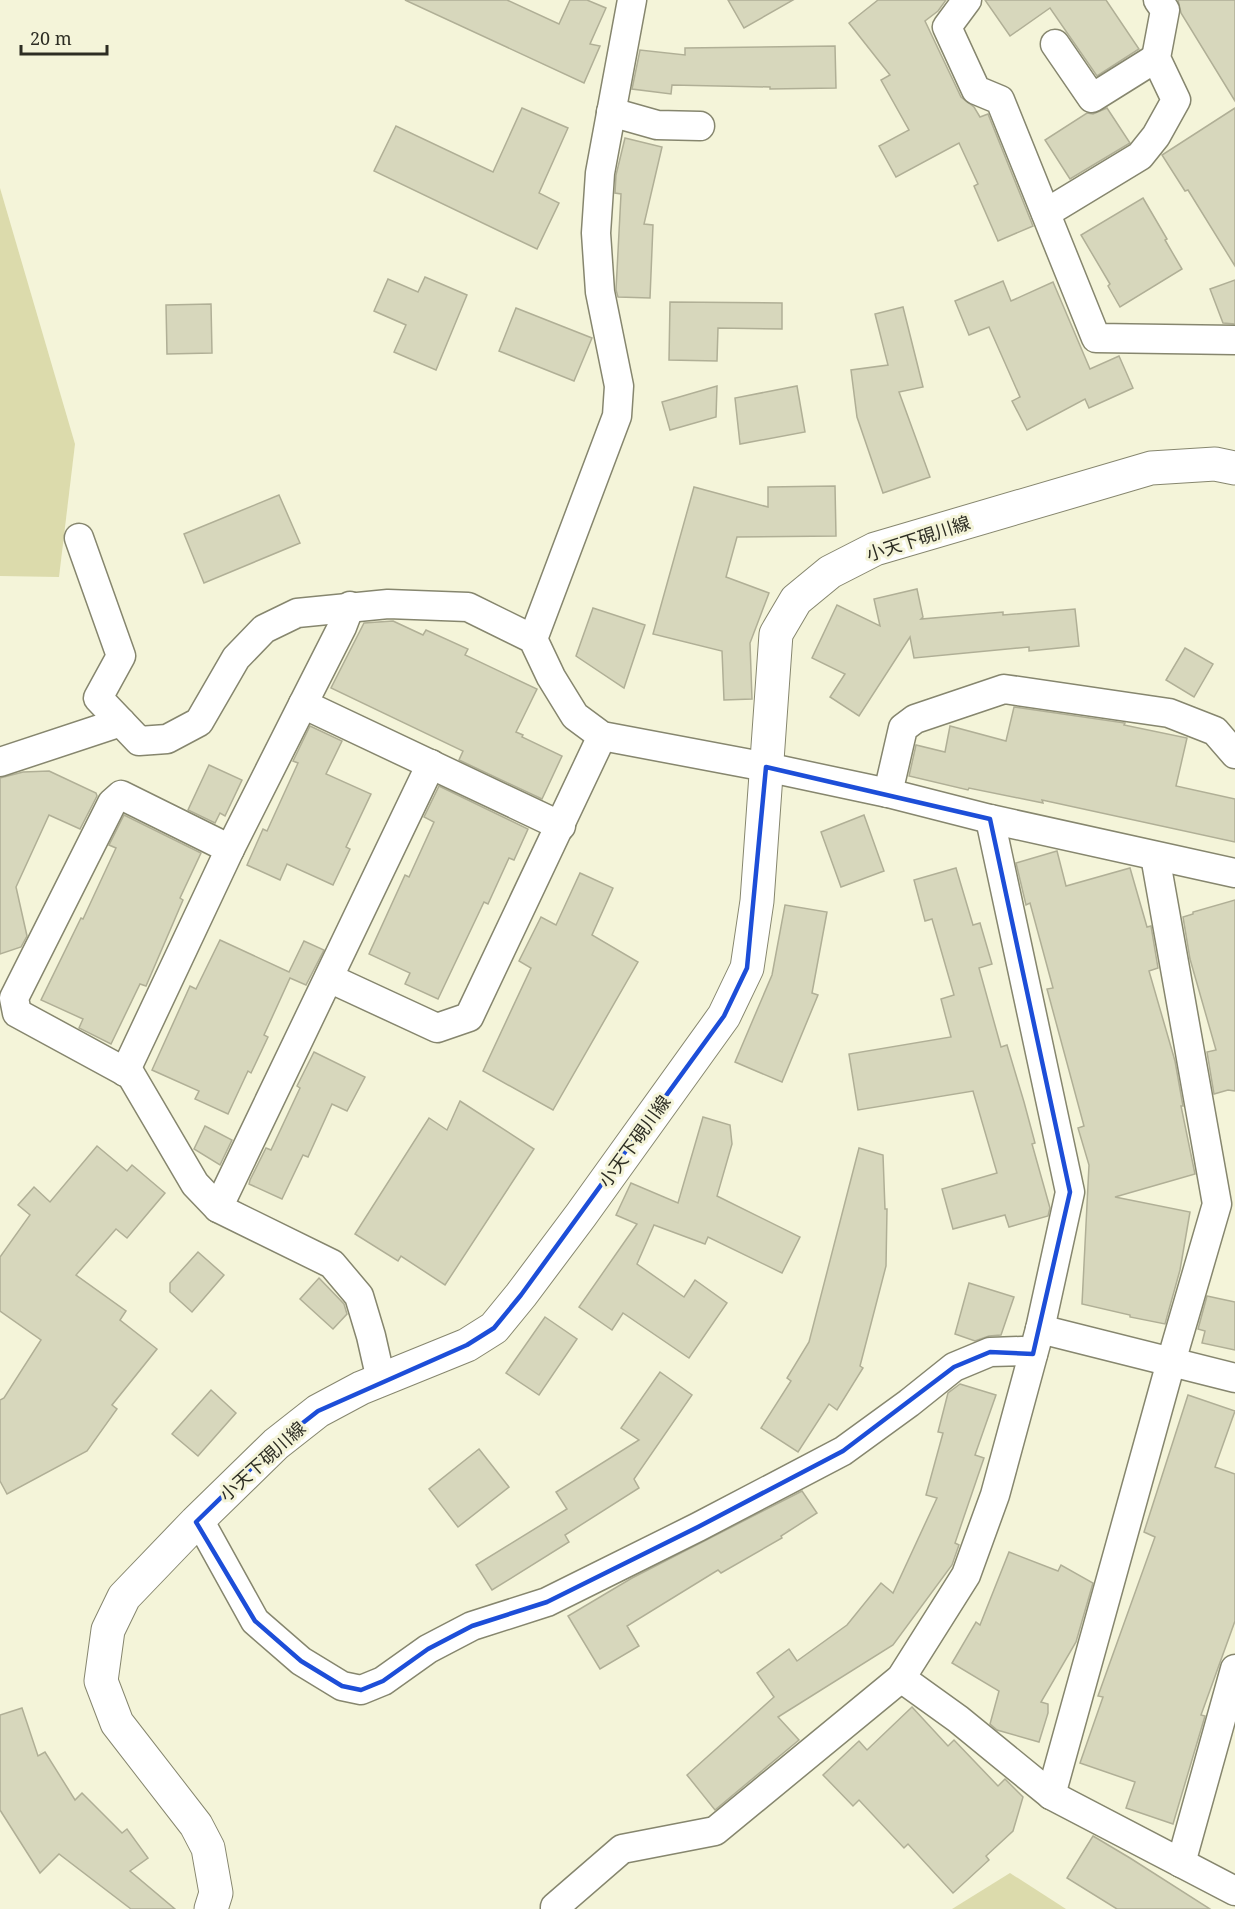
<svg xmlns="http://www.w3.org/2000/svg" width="1235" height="1909" font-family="'Noto Serif','Noto Sans JP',serif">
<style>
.green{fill:#dcdbac}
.building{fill:#d7d7bc;stroke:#b0af96;stroke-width:1.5}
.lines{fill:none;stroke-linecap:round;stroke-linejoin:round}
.minor-casing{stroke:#86866e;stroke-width:31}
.secondary-casing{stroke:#86866e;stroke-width:35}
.minor{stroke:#fff;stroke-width:28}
.secondary{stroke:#fff;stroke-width:33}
.marked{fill:none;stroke:#1d4ed8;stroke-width:4.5;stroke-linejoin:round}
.labels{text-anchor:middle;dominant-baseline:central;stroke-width:6;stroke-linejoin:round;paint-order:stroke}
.street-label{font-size:18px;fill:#2d2d23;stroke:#f4f4d9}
</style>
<rect width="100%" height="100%" fill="#f4f4d9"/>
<g class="green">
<polygon points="0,188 75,444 59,577 0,576"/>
<polygon points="1010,1873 1066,1909 952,1909"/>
</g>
<g class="building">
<polygon points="405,0 507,0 559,24 570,0 587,0 606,8 590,44 600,46 584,83"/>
<polygon points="728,0 793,0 744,28"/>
<polygon points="878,0 946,0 938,11 925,21 961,97 974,107 980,117 988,114 1033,226 998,241 974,186 978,184 959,143 896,177 879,146 909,130 881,80 890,75 849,23"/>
<polygon points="985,0 1106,0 1139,49 1097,76 1050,8 1010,36"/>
<polygon points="1178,0 1235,0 1235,101 1181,13"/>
<polygon points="835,46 836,88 770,89 770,87 672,85 671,94 632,89 640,50 685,55 685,48"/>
<polygon points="522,108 568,128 539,193 559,203 537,249 374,171 396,126 493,172"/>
<polygon points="1107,108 1130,143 1070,179 1045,140 1087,113 1093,114"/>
<polygon points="1235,108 1235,266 1188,190 1185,191 1162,155"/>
<polygon points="625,138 662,147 644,224 653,225 650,298 618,297 616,290 621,194 615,193 616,175"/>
<polygon points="1143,198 1167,239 1165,240 1182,269 1120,307 1108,286 1110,284 1081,235"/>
<polygon points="425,277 467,295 436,370 394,352 406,325 374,311 388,279 418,292"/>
<polygon points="1235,280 1235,324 1223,323 1210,289"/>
<polygon points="1003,281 1011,301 1053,282 1090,369 1119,356 1133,388 1089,408 1085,399 1027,430 1012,401 1020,397 989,327 969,335 955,301"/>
<polygon points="670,302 782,303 782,329 718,328 717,361 669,360"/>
<polygon points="211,304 212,353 167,354 166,305"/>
<polygon points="903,307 923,387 899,392 930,477 883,493 857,417 851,370 888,365 875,314"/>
<polygon points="516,308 592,338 574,381 499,351"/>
<polygon points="717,386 716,417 670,430 662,402"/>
<polygon points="797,386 805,432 740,444 735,398"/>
<polygon points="835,486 836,536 737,537 726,577 769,593 750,643 752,699 724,700 722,651 653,634 694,487 768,507 768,487"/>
<polygon points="279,495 300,543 204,583 184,534"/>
<polygon points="917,589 923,617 921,619 1003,612 1003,615 1075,609 1079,646 1029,651 1029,647 914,658 910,637 859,716 830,697 845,674 812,658 837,605 880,626 874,599"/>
<polygon points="593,608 645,625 624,688 576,656"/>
<polygon points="393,621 423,635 426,630 468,649 465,655 537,689 516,732 523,735 522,737 562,756 542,799 459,760 463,751 331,688 364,623"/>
<polygon points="1185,648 1213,664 1194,697 1166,680"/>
<polygon points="1014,707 1125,723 1124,725 1187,738 1176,786 1235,799 1235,842 1042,800 1043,803 969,788 968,790 909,776 916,745 945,752 950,726 1006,741"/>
<polygon points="310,726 342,741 326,774 371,794 346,847 350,849 333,885 287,864 280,880 247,865 263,829 267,831 298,763 293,761"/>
<polygon points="209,765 242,780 225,816 220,813 215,823 188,810"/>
<polygon points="49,771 96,793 97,796 80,829 49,815 16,887 27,936 21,947 0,954 0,778 23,772"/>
<polygon points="439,786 528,829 514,860 509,858 488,904 484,902 438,999 405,984 410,973 369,954 405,875 409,877 434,822 424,817"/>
<polygon points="124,815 201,853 180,898 183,900 146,986 140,984 111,1044 79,1028 83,1019 41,1000 81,918 83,919 116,848 109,845"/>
<polygon points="864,815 884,871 841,887 821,832"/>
<polygon points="1057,851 1066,886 1130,868 1147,927 1151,926 1158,968 1149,971 1175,1061 1183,1106 1181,1106 1195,1174 1115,1197 1190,1212 1180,1270 1165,1324 1130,1317 1130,1315 1082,1304 1089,1165 1078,1128 1084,1126 1047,989 1053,988 1030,903 1026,905 1016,863"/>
<polygon points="956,868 973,925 980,923 992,964 979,968 1001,1047 1007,1045 1024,1102 1035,1143 1032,1144 1050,1208 1048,1216 1009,1227 1005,1215 953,1229 942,1189 997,1173 973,1091 858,1110 849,1054 951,1037 941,999 954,995 932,919 925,921 914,880"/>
<polygon points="580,873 613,888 592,935 638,962 553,1110 483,1071 531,968 519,961 541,917 556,925"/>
<polygon points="1235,900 1235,1091 1228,1090 1214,1094 1207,1052 1216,1050 1190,959 1183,917 1193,914 1193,912"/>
<polygon points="785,905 827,912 812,993 818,995 782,1082 735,1062 772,975"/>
<polygon points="220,940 289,972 304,941 324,950 306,985 290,978 264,1035 268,1037 251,1073 248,1071 228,1114 195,1099 199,1091 152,1070 190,986 196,989"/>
<polygon points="314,1052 365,1077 347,1111 332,1104 308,1157 303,1155 282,1199 249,1184 250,1180 266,1148 271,1150 300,1088 297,1086"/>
<polygon points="460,1101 534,1149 445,1285 401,1256 398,1261 355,1234 429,1118 447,1130"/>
<polygon points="703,1117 730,1125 732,1144 717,1196 800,1237 782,1273 708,1237 705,1244 654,1225 637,1264 684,1297 695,1280 727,1303 689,1358 623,1313 612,1330 579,1307 637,1224 616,1215 631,1183 678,1203"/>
<polygon points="205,1126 232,1140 220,1165 194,1149"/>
<polygon points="97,1146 127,1171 132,1165 165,1193 127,1238 116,1229 76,1275 126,1311 120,1320 157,1349 112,1405 117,1409 87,1451 7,1494 0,1481 0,1400 4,1398 41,1340 0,1311 0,1257 30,1215 18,1205 34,1187 50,1202"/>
<polygon points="859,1148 883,1155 885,1209 887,1209 886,1266 860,1366 863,1368 837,1410 829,1404 798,1452 761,1428 791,1381 787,1378 809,1342"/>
<polygon points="198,1252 224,1275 192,1312 170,1292 170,1283"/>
<polygon points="319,1278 344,1304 347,1314 333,1329 300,1299"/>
<polygon points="969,1283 1014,1297 1001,1335 989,1336 975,1341 955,1334"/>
<polygon points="1207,1296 1235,1302 1235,1350 1202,1343 1205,1331 1198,1329"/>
<polygon points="545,1317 577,1339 539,1395 506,1373"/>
<polygon points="660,1372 692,1395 634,1479 639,1488 565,1535 569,1542 492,1590 476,1565 567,1509 556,1492 639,1440 621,1428"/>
<polygon points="960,1384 996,1395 975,1455 984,1458 955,1543 959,1545 952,1565 893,1645 778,1717 799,1740 715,1810 687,1775 774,1697 757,1673 789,1649 797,1661 847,1625 881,1583 893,1593 937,1498 926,1495 943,1433 938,1432 948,1393"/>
<polygon points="211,1390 236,1413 198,1456 172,1434"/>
<polygon points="1188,1395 1235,1411 1215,1467 1235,1474 1235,1621 1201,1715 1205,1716 1173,1824 1126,1808 1135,1782 1080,1763 1103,1697 1098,1696 1155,1537 1144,1532"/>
<polygon points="479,1449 509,1487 458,1527 429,1489"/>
<polygon points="802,1491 817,1513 781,1536 782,1538 721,1573 718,1570 627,1626 639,1646 600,1669 568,1616 632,1578"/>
<polygon points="1009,1552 1058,1571 1061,1565 1093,1583 1076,1642 1041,1702 1048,1704 1048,1713 1039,1742 997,1730 990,1724 999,1691 952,1663 976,1622 980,1625"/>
<polygon points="912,1707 948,1746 954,1740 998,1786 1005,1779 1023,1797 1013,1831 986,1856 989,1860 953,1893 908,1844 904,1848 859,1800 853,1806 823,1775 859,1741 867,1750"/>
<polygon points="22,1708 38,1756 45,1752 75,1800 82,1793 122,1833 127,1829 148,1858 130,1871 175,1909 131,1909 59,1854 40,1873 0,1810 0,1715"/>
<polygon points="1093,1836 1130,1858 1210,1909 1117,1909 1067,1878"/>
</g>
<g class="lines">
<g class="minor-casing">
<g id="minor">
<polyline points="967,0 947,27 976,90 1000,100 1096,338 1235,340"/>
<polyline points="1055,44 1092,98 1156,58"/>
<polyline points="611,112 657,125 700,126"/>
<polyline points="1046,213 1140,156 1156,136 1176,100 1156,58 1165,10 1158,0"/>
<polyline points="79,538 121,656 98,698 139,741 167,739 199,722 236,658 264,629 297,613 388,604 468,607 533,639 551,677 575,716 602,736 766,767 888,793 990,819 1235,873"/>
<polyline points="350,606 342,627 303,704 561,826"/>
<polyline points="533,639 617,416 619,386 600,292 596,233 600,173 632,0"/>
<polyline points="0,762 121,722"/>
<polyline points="888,793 903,728 915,719 1004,689 1169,713 1215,731 1235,754"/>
<polyline points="230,849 121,795 112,803 14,998 17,1013 131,1075 195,1184 218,1208 332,1264 359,1296 371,1336 381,1380"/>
<polyline points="329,978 437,1028 469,1017 602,736"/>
<polyline points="125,1072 230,849 303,704"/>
<polyline points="218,1208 431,764"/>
<polyline points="1040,1329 1235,1378"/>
<polyline points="196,1522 203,1527 255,1621 301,1661 342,1686 361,1690 383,1681 428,1649 472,1626 547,1602 698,1527 843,1451 909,1403 954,1367 990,1352 1022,1351 1033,1354"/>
<polyline points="901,1678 958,1719 1051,1795 1235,1891"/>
<polyline points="1051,1795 1171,1362 1217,1204 1155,856"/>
<polyline points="1181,1863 1235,1669"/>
<polyline points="555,1909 555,1907 622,1849 715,1831 901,1678 966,1575 995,1495 1040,1329 1070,1192 990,819"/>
</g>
</g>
<g class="secondary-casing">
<polyline id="secondary" points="211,1909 216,1893 208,1848 196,1825 117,1723 101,1681 108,1630 124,1597 196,1522 276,1444 318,1411 361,1388 467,1345 494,1328 521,1295 581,1215 724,1016 747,968 757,901 776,634 796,600 830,572 875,549 1151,468 1215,464 1235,468"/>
</g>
<use href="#minor" class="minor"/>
<use href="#secondary" class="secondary"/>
</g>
<path class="marked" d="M 766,767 L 990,819 L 1070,1192 L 1033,1354 L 990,1352 L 954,1367 L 843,1451 L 698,1527 L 547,1602 L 472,1626 L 428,1649 L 383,1681 L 361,1690 L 342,1686 L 301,1661 L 255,1621 L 196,1522 L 276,1444 L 318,1411 L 467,1345 L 494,1328 L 521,1295 L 724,1016 L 747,968 Z"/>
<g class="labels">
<g class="street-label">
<text transform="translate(918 538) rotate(-18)">小天下硯川線</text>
<text transform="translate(634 1141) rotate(-54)">小天下硯川線</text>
<text transform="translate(262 1461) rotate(-42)">小天下硯川線</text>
</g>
</g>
<path d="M21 45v9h86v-9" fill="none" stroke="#2d2d23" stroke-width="3"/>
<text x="30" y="45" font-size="18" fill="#2d2d23" stroke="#f4f4d9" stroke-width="4.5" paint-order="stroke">20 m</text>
</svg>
